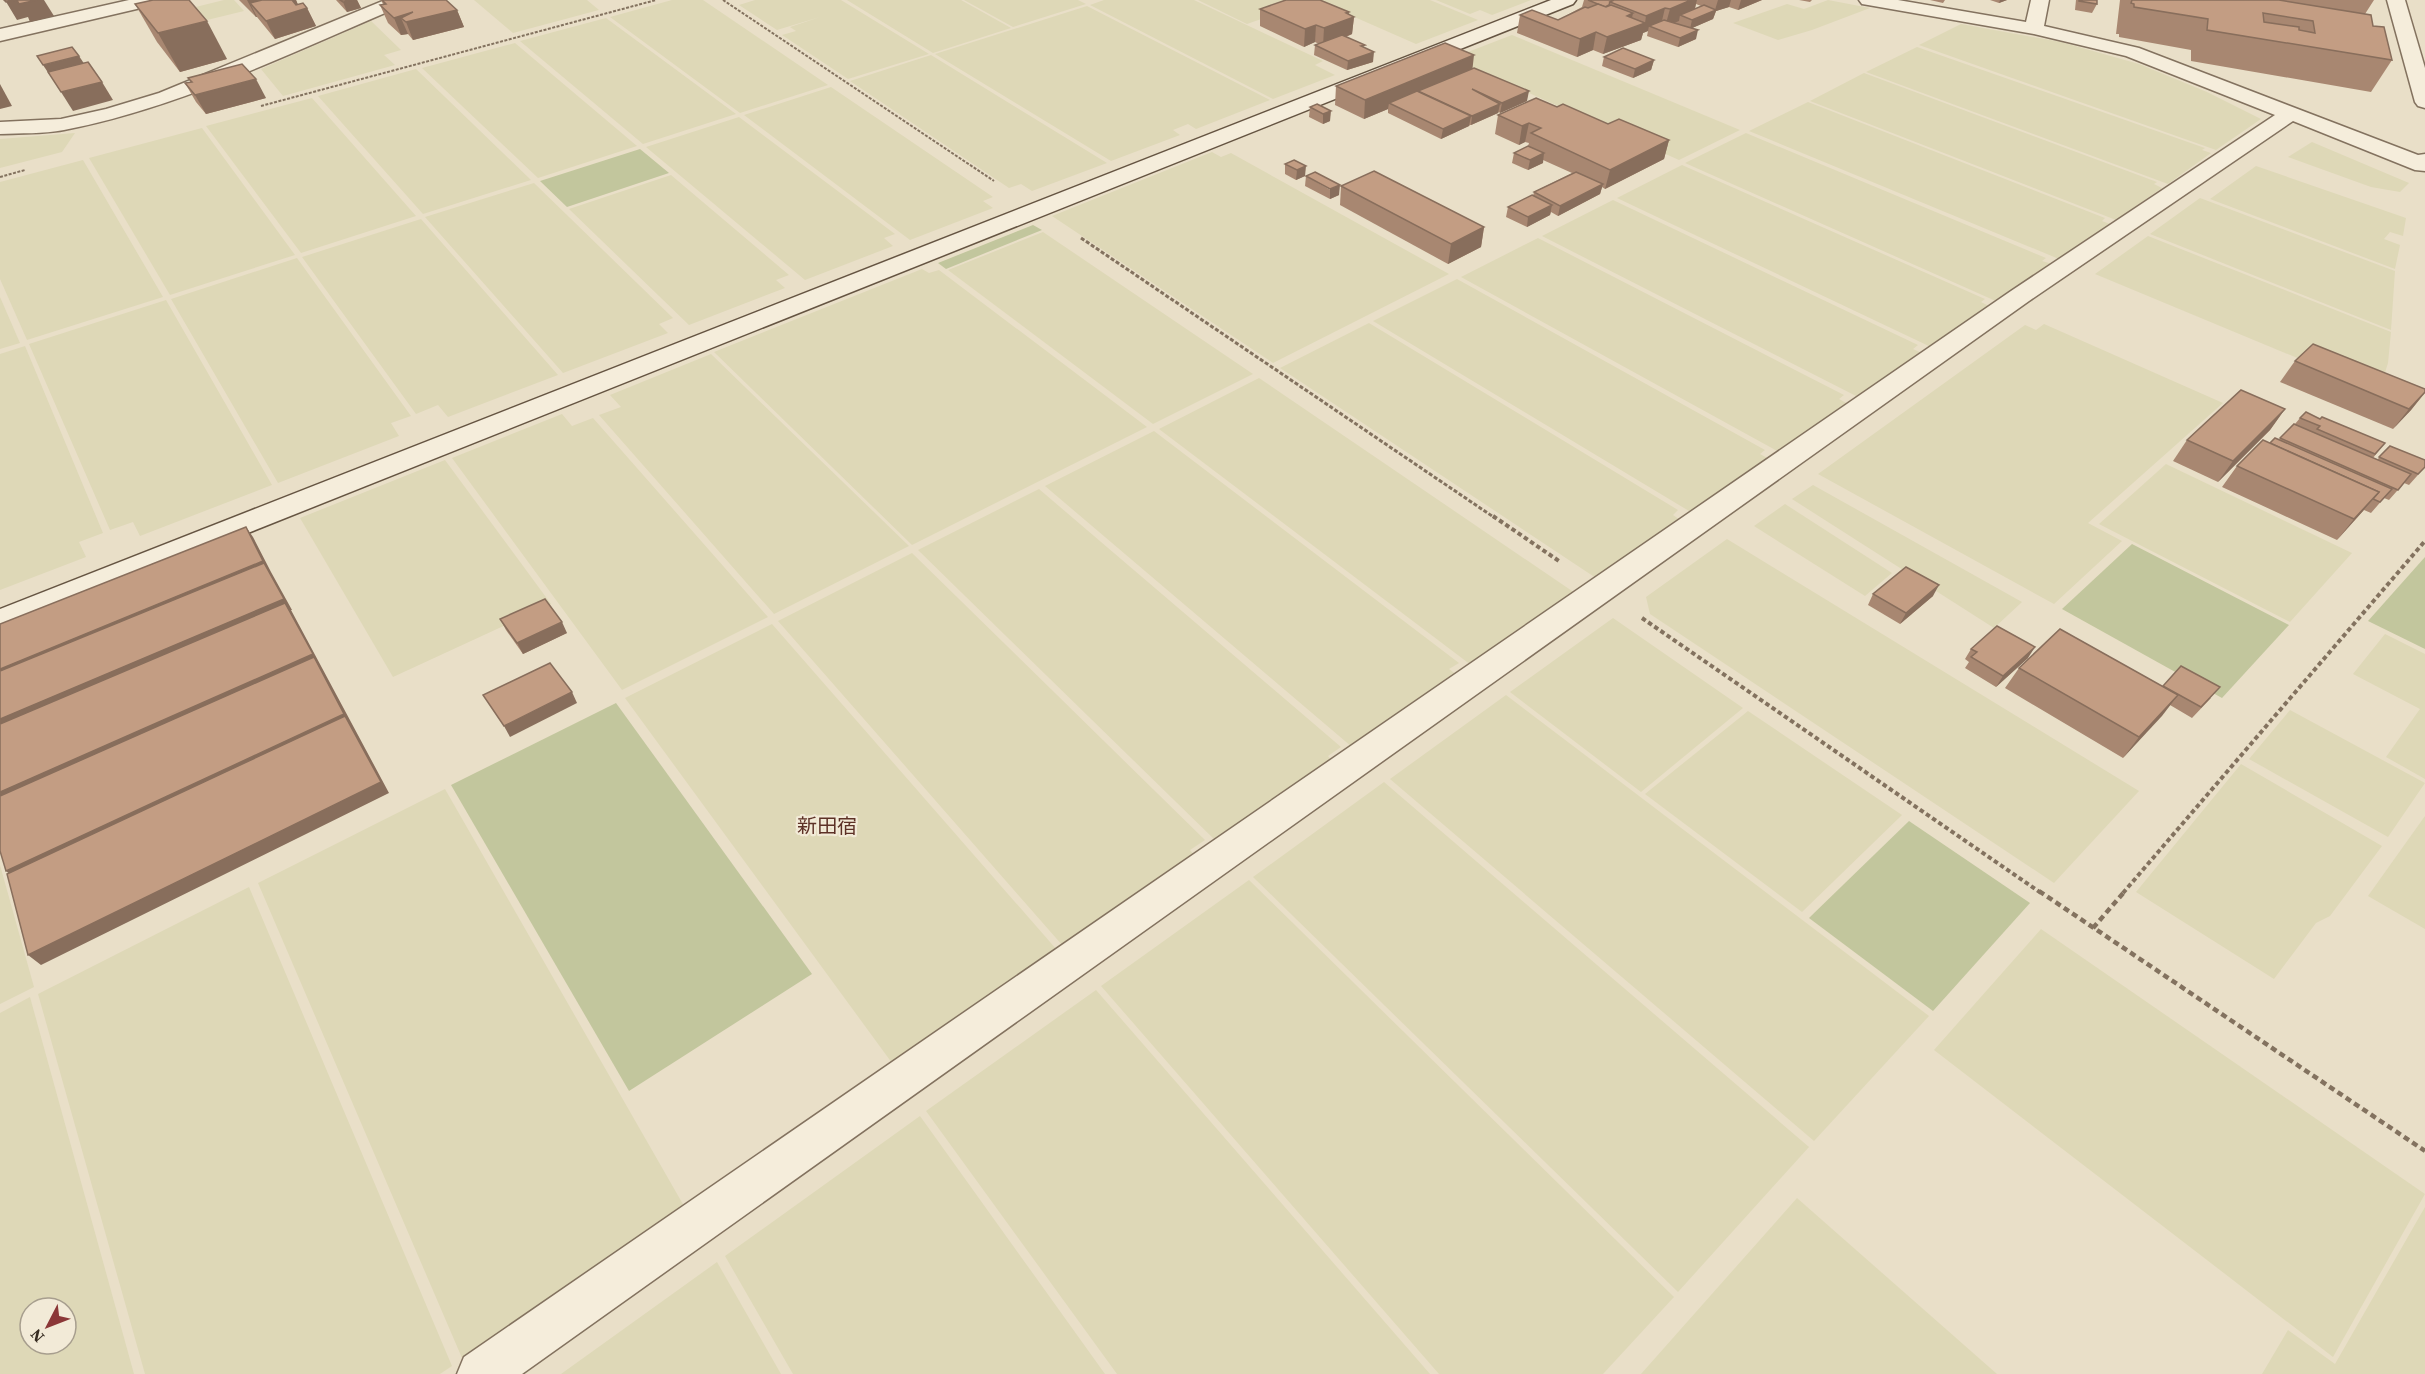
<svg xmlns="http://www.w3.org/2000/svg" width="2425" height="1374" font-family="'Source Serif 4','Noto Sans JP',serif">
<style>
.farmland{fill:#ded8b7;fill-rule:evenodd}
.green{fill:#c2c69d}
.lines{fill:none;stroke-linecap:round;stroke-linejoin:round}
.street-casing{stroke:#83725f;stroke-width:3}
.secondary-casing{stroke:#655442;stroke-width:3}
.path-far3{stroke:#83725f;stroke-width:2;stroke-dasharray:3 1.5;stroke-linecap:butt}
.path-far2{stroke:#83725f;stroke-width:3;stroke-dasharray:4 2;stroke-linecap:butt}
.path-far1{stroke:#83725f;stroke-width:4;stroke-dasharray:4.5 3;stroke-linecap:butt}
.path{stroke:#83725f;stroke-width:4.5;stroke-dasharray:6 4;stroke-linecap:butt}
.street{fill:#f5eddb;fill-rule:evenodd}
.secondary{fill:#f5eddb;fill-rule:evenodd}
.wall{fill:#a88771;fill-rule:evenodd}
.shaded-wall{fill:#886e5c}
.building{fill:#c39d83;stroke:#886e5c;stroke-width:1.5;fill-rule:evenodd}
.labels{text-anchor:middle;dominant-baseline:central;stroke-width:4.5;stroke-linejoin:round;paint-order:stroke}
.quarter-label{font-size:20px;fill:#5d3126;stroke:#f2ead7}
</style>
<rect width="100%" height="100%" fill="#e9dfc8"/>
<g class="farmland">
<polygon points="224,0 234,0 244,11 162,31 151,18"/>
<polygon points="474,0 587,0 599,10 513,33"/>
<polygon points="672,0 703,0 828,85 740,113 610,17"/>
<polygon points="755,0 841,0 929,54 848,79 782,35 796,31 790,27 820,17 777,30 739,5"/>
<polygon points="847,0 961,0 1011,28 933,53"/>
<polygon points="964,0 1078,0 1086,4 1013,27"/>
<polygon points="1104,0 1194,0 1323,61 1315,65 1335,75 1273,99 1090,5"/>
<polygon points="1198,0 1311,0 1313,1 1247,24"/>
<polygon points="1321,0 1430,0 1478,20 1416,44 1318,1"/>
<polygon points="1436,0 1531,0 1492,15 1480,10 1470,14"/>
<polygon points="1828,0 1870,8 1812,30 1778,40 1733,23 1787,4 1804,9"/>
<polygon points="1087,6 1270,100 1196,129 1188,124 1173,130 1180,135 1111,161 935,54"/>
<polygon points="606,18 736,114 643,144 520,41"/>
<polygon points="371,21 401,50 384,55 395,65 283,96 261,69"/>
<polygon points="1961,24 2061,42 2139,64 2207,92 2261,119 2216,150 1919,45"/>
<polygon points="1512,35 1740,130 1679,160 1466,65 1473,61 1460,55"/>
<polygon points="515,43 637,146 538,178 422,68"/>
<polygon points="1917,47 2205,148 2202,150 2211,153 2168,184 1866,72"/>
<polygon points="931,55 1107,163 1032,191 1021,184 1009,188 850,81"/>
<polygon points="416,69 531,180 423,214 318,96"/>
<polygon points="1864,73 2157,182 2154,184 2162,188 2116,220 1810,101"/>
<polygon points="831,87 993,197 983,201 993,208 910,240 744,115"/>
<polygon points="312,98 416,216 301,253 206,126"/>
<polygon points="1808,102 2105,218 2102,221 2110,224 2059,259 1749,131"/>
<polygon points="739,117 895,234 884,238 893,246 805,280 646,147"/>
<polygon points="202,128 295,255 170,295 89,158"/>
<polygon points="75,133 62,152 0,168 0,139"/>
<polygon points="1746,133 2046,258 2042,261 2052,264 1998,302 1685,163"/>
<polygon points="2312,142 2409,183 2400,192 2371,187 2288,157"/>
<polygon points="1212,152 1221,157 1231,153 1449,274 1273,363 1052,216"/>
<polygon points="83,160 163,297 27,340 0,279 0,182"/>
<polygon points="1682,165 1985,299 1981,302 1991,307 1933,348 1617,198"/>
<polygon points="2256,166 2406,218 2403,236 2390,232 2384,239 2400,245 2395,269 2210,199"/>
<polygon points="671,175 789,275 776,280 785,288 689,325 569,209"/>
<polygon points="534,183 673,318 659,324 668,333 563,373 425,217"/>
<polygon points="2200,198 2395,271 2391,330 2150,234"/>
<polygon points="1613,200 1918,345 1913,349 1924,354 1860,398 1542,236"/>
<polygon points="421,219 558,375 448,417 438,405 416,414 302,257"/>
<polygon points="1043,232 1253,374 1153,424 948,270"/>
<polygon points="2148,236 2391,332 2388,363 2379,392 2095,274"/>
<polygon points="1538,238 1844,395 1839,399 1850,405 1781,453 1461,277"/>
<polygon points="297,258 411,416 391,423 399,436 278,483 171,299"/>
<polygon points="922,269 929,273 939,270 1147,427 912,545 714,352"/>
<polygon points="1457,279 1765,450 1760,454 1771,460 1694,514 1373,321"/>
<polygon points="0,297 20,343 0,349"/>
<polygon points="166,300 272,485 140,536 133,522 110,530 29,344"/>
<polygon points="1369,323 1678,510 1673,515 1683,522 1599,580 1280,368"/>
<polygon points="2044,324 2223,403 2088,523 2122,541 2054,604 1818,474 2025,325 2036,330"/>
<polygon points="25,346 103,533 79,542 86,557 0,590 0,354"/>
<polygon points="711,354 909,546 774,614 599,415 621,407 610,395"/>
<polygon points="1259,378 1575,593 1471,665 1159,429"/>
<polygon points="562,414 572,426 593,418 768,617 622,690 452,458"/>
<polygon points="1154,431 1459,663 1449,669 1457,675 1352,747 1045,486"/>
<polygon points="445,460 551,604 393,677 300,518"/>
<polygon points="2166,464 2352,553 2290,622 2099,524"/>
<polygon points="1813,485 2022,602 1994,628 1792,499"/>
<polygon points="1039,489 1341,747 1328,756 1332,761 1216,841 918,550"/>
<polygon points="1785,504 1892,573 1865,596 1754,526"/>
<polygon points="1727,539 2139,791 2054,883 1650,614 1646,597"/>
<polygon points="912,553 1205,840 1190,850 1194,855 1063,946 778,621"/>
<polygon points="1613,618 1743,708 1641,792 1510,692"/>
<polygon points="772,624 1057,950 892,1063 625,698"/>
<polygon points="2385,634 2425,654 2425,779 2386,757 2420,709 2353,674"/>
<polygon points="1506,695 1929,1016 1814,1141 1390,779"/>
<polygon points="2290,710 2425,783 2388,837 2249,759"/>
<polygon points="1748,711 1902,815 1802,912 1645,794"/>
<polygon points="2241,764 2382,846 2330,916 2316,923 2274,979 2136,892"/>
<polygon points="1384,782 1809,1147 1678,1292 1253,877"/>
<polygon points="445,789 684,1206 462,1358 258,883"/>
<polygon points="2425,816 2425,929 2368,896"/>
<polygon points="0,865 34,987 0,1004"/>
<polygon points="1249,880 1674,1297 1603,1374 1439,1374 1101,986"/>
<polygon points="249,887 452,1366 440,1374 145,1374 38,994"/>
<polygon points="2041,929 2425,1194 2333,1357 1934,1050"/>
<polygon points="1096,990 1430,1374 1117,1374 926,1111"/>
<path d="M 30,997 L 134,1374 L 0,1374 L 0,1013 ZM 30,1308 L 66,1308 L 66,1344 L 30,1344 Z"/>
<polygon points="920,1116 1105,1374 793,1374 725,1256"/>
<polygon points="1797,1198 1997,1374 1641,1374"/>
<polygon points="2425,1207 2425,1374 2262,1374 2288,1330 2335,1364"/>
<polygon points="717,1262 781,1374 561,1374"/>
</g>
<g class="green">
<polygon points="640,149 669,173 567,207 540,181"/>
<polygon points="1033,225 1042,230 946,269 938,263"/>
<polygon points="2132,544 2289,625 2222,698 2062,609"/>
<polygon points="2425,557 2425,649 2368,621"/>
<polygon points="616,703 812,974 629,1091 451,785"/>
<polygon points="1909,821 2030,903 1933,1011 1809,918"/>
</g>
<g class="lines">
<g class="street-casing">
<g id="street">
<polygon points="129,0 161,0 158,4 0,41 0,29"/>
<path d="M 385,0 L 409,0 L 406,4 C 297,50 180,108 64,130 C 43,134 21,133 0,134 L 0,122 L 61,119 L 106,109 L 159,93 Z"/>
<polygon points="1859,0 1898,0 2026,22 2031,0 2049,0 2044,26 2139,48 2418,155 2425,154 2425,171 2415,170 2293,121 2029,301 522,1374 457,1374 464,1357 2011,291 2275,115 2126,56 2034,34 1868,5 1862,4"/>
<polygon points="2387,0 2405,0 2425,68 2425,108 2418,106 2415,102"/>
</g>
</g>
<g class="secondary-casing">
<polygon id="secondary" points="1551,0 1576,0 1573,4 0,632 0,609"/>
</g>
<g class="path-far3">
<polyline points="723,0 994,181"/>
<polyline points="261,106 656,0"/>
<polyline points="0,177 25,170"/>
</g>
<polyline class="path-far2" points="1081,238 1495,518"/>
<g class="path-far1">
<polyline points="1493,516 1559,561"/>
<polyline points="1642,618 2041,893"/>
<polyline points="2123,893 2425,541"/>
</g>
<g class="path">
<polyline points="2039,891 2425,1151"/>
<polyline points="2093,928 2125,891"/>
</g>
<use href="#street" class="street"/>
<use href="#secondary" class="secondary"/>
</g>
<g class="wall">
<polygon points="239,0 296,0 298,5 307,8 316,26 275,39 257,17 256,17"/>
<polygon points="336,0 357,0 361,8 347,12"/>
<polygon points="381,0 457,10 464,27 413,40 408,34 401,35 388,23 380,5 383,4"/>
<path d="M 1584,0 L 1762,0 L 1738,10 L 1729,7 L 1716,11 L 1713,19 L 1692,28 L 1696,39 L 1678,47 L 1647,36 L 1648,31 L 1643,33 L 1641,40 L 1603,54 L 1593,50 L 1577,57 L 1517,33 L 1520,15 L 1558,20 L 1582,7 ZM 1696,4 L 1701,6 L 1695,9 Z"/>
<polygon points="1799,0 1812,0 1810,2"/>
<polygon points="1930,0 1945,0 1943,3"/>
<polygon points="1990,0 2007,0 1999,3"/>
<polygon points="2076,0 2097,0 2097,4 2092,13 2075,10"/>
<polygon points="2120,0 2374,0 2365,14 2373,26 2392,60 2371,92 2191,61 2191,50 2119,37 2119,34 2116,34"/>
<polygon points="135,4 227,59 180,72 157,42"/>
<polygon points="1260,9 1348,14 1354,17 1352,34 1346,37 1364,48 1373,62 1347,70 1314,55 1315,45 1319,44 1315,42 1304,47 1260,26"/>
<polygon points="1604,57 1654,60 1651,70 1633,78 1602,66"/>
<polygon points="1472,68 1527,101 1500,113 1499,112 1498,113 1471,125 1470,125 1469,126 1441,139 1388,113 1388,109 1364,119 1335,105 1336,86"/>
<polygon points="188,78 266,98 206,114 196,102 185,83 191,82"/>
<polygon points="1317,104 1330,121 1323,124 1309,117 1310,107"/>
<polygon points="1557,107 1608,124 1669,140 1664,159 1605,189 1602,187 1600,194 1558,216 1551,212 1550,215 1527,227 1506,217 1508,207 1533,196 1534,192 1572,173 1543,160 1543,163 1528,170 1512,163 1514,153 1528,146 1529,143 1525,142 1519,145 1495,134 1498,115"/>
<polygon points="1294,160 1305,176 1296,180 1285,174 1285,164"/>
<polygon points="1306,176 1339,195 1330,199 1305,186"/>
<polygon points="1341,186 1484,227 1481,247 1448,264 1340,205"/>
<polygon points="2295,361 2425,393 2411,410 2393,429 2280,382"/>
<polygon points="2285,409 2270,430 2218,482 2173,461 2187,440"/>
<polygon points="2300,418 2320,419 2385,443 2373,458 2377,460 2390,446 2425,467 2409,485 2404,483 2389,500 2384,498 2371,513 2364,510 2337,540 2222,487 2237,466 2279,440 2294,424 2295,424"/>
<polygon points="1873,594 1933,596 1900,624 1868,605"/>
<polygon points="500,619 567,633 523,654 506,630"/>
<polygon points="1971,649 2028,658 1996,687 1965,668 1969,662 1965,659"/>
<polygon points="2019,668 2162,686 2211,698 2192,718 2170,705 2123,758 2005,688"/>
</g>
<g class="shaded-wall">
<polygon points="5,0 44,0 54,16 30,22 28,17 17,20"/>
<polygon points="247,0 296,0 299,7 250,3 257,17 256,17"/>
<polygon points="353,0 357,0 361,8 347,12 343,2"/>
<polygon points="1691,0 1697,0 1693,15 1680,15 1679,21 1665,27 1670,9"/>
<polygon points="1718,0 1731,0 1729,7 1716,11 1713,19 1690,29 1692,20 1715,10"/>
<polygon points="1741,0 1762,0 1738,10"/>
<polygon points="2000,0 2007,0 1999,3"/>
<polygon points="307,8 316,26 275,39 266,21"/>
<polygon points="1665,8 1661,25 1649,26 1648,31 1643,33 1641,40 1603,54 1607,37 1627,16 1633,13 1630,28 1645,23 1646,16"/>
<polygon points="457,10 464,27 413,40 406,22 401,18 408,34 401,35 394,18 413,12"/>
<polygon points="1349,12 1348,19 1354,17 1352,34 1323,46 1324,28"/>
<polygon points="207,21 227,59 180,72 158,33"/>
<polygon points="1316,25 1315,42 1304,47 1305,29"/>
<polygon points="1698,30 1696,39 1678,47 1680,38"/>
<polygon points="1596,32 1593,50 1577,57 1580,39"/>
<polygon points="1374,52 1373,62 1347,70 1348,61"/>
<polygon points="1474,55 1472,73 1418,91 1418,96 1389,103 1388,109 1364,119 1365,100"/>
<polygon points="79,56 85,65 49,74 43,65"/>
<polygon points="1654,60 1651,70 1633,78 1635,69"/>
<polygon points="256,79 266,98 206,114 195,95"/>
<polygon points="102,82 113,100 73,111 61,92"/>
<polygon points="0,84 12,106 0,109"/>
<polygon points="1529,91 1527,101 1500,113 1502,103"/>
<polygon points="1500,104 1498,113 1471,125 1472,116"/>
<polygon points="1331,111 1330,121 1323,124 1323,114"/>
<polygon points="1471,116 1469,126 1441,139 1443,129"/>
<polygon points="1529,123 1525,142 1519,145 1522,126"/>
<polygon points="1669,140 1664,159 1605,189 1610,170"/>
<polygon points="1544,153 1543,163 1528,170 1530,160"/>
<polygon points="1306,166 1305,176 1296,180 1297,170"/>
<polygon points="1603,184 1600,194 1558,216 1560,206"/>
<polygon points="1340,185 1339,195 1330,199 1330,189"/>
<polygon points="1552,205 1550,215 1527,227 1528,217"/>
<polygon points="1484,227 1481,247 1448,264 1451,244"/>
<polygon points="2425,392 2411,410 2393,429 2409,409"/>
<polygon points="2285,409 2270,430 2218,482 2233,461"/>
<polygon points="2379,492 2362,512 2337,540 2354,519"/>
<polygon points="246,527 253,537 271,572 292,610 291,610 389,793 41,965 28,955 18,881 6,871 0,808 0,669"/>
<polygon points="1939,585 1933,596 1900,624 1906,613"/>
<polygon points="562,622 567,633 523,654 517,643"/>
<polygon points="2035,647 2028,658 1996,687 2003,676"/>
<polygon points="572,692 577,703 510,737 504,726"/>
<polygon points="2178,695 2162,716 2123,758 2139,737"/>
</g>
<g class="building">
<polygon points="4,0 16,0 6,2"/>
<polygon points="17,0 37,0 19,4"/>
<polygon points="153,0 189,0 207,21 158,33 135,4"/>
<polygon points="262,0 292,0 296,5 303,3 307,8 266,21 250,3"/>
<polygon points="340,0 353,0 343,2"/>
<polygon points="382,0 446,0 457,10 406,22 401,18 413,12 394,18 380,5 386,4"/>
<polygon points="1286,0 1320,0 1349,12 1346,13 1354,17 1324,28 1316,25 1305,29 1260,9"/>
<polygon points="1588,0 1614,0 1610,2 1609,5 1605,7"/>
<polygon points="1614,0 1691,0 1670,9 1665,8 1646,16 1610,2"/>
<polygon points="2079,0 2097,0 2097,4 2079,1"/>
<path d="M 2132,0 L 2279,0 L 2371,15 L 2373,26 L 2384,27 L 2392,60 L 2207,30 L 2208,19 L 2134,7 L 2134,4 L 2131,3 ZM 2263,13 L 2313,21 L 2315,33 L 2299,30 L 2299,27 L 2264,22 Z"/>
<polygon points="1598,4 1606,7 1611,5 1633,13 1627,16 1645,23 1607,37 1596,32 1580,39 1520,15 1532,10 1558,20 1585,7 1588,8"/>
<polygon points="1704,5 1716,10 1692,20 1680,15"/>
<polygon points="1664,20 1698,30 1680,38 1649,26"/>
<polygon points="1342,35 1365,45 1361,46 1374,52 1348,61 1315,45"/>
<polygon points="1445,43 1474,55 1365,100 1336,86"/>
<polygon points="72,47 79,56 43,65 37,56"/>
<polygon points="1623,48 1654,60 1635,69 1604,57"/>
<polygon points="88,62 102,82 61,92 48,72"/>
<polygon points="242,64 256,79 195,95 185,83 192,82 188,78"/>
<polygon points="1474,68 1529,91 1502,103 1472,89 1500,104 1472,116 1418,91"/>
<polygon points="1417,91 1471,116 1443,129 1389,103"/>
<polygon points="1536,98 1557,107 1563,104 1608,124 1619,119 1669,140 1610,170 1531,133 1541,128 1529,123 1522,126 1498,115"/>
<polygon points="1317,104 1331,111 1323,114 1310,107"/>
<polygon points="1528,146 1544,153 1530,160 1514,153"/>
<polygon points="1294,160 1306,166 1297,170 1285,164"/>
<polygon points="1374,171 1484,227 1451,244 1341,186"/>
<polygon points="1315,172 1340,185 1330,189 1306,176"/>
<polygon points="1576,172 1603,184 1560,206 1534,192"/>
<polygon points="1532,195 1552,205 1528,217 1508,207"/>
<polygon points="2313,344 2425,389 2425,392 2409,409 2295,361"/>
<polygon points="2241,390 2285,409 2233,461 2187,440"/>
<polygon points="2306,412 2320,419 2322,417 2385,443 2375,454 2317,429 2320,426 2300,418"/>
<polygon points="2294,424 2411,474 2398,490 2280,438"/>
<polygon points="2275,438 2392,489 2380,502 2373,499 2379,492 2270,443"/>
<polygon points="2263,440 2379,492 2354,519 2237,466"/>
<polygon points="2390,446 2425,460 2425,467 2418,474 2379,457"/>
<polygon points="246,527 263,561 0,669 0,624"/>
<polygon points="264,563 284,599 0,719 0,671"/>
<polygon points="1906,567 1939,585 1906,613 1873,594"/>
<polygon points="545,599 562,622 517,643 500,619"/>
<polygon points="285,603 313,654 0,792 0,724"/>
<polygon points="1997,626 2035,647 2003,676 1971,657 1977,652 1971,649"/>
<polygon points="2060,629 2178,695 2139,737 2019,668"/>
<polygon points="314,657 344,714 6,871 0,851 0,796"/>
<polygon points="550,663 572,692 504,726 483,695"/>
<polygon points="2181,666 2220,687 2201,707 2163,686"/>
<polygon points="345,716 381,782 28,955 7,874"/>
</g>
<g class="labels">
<g class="quarter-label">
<text x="827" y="826">新田宿</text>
</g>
</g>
<g transform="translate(48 1326) rotate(228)"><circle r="28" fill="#f2ead7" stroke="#a79e8e" stroke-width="1.5"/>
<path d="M0-4.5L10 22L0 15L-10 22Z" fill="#8b3737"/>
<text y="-9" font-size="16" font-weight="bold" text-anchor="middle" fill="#362b21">N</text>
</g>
</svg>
